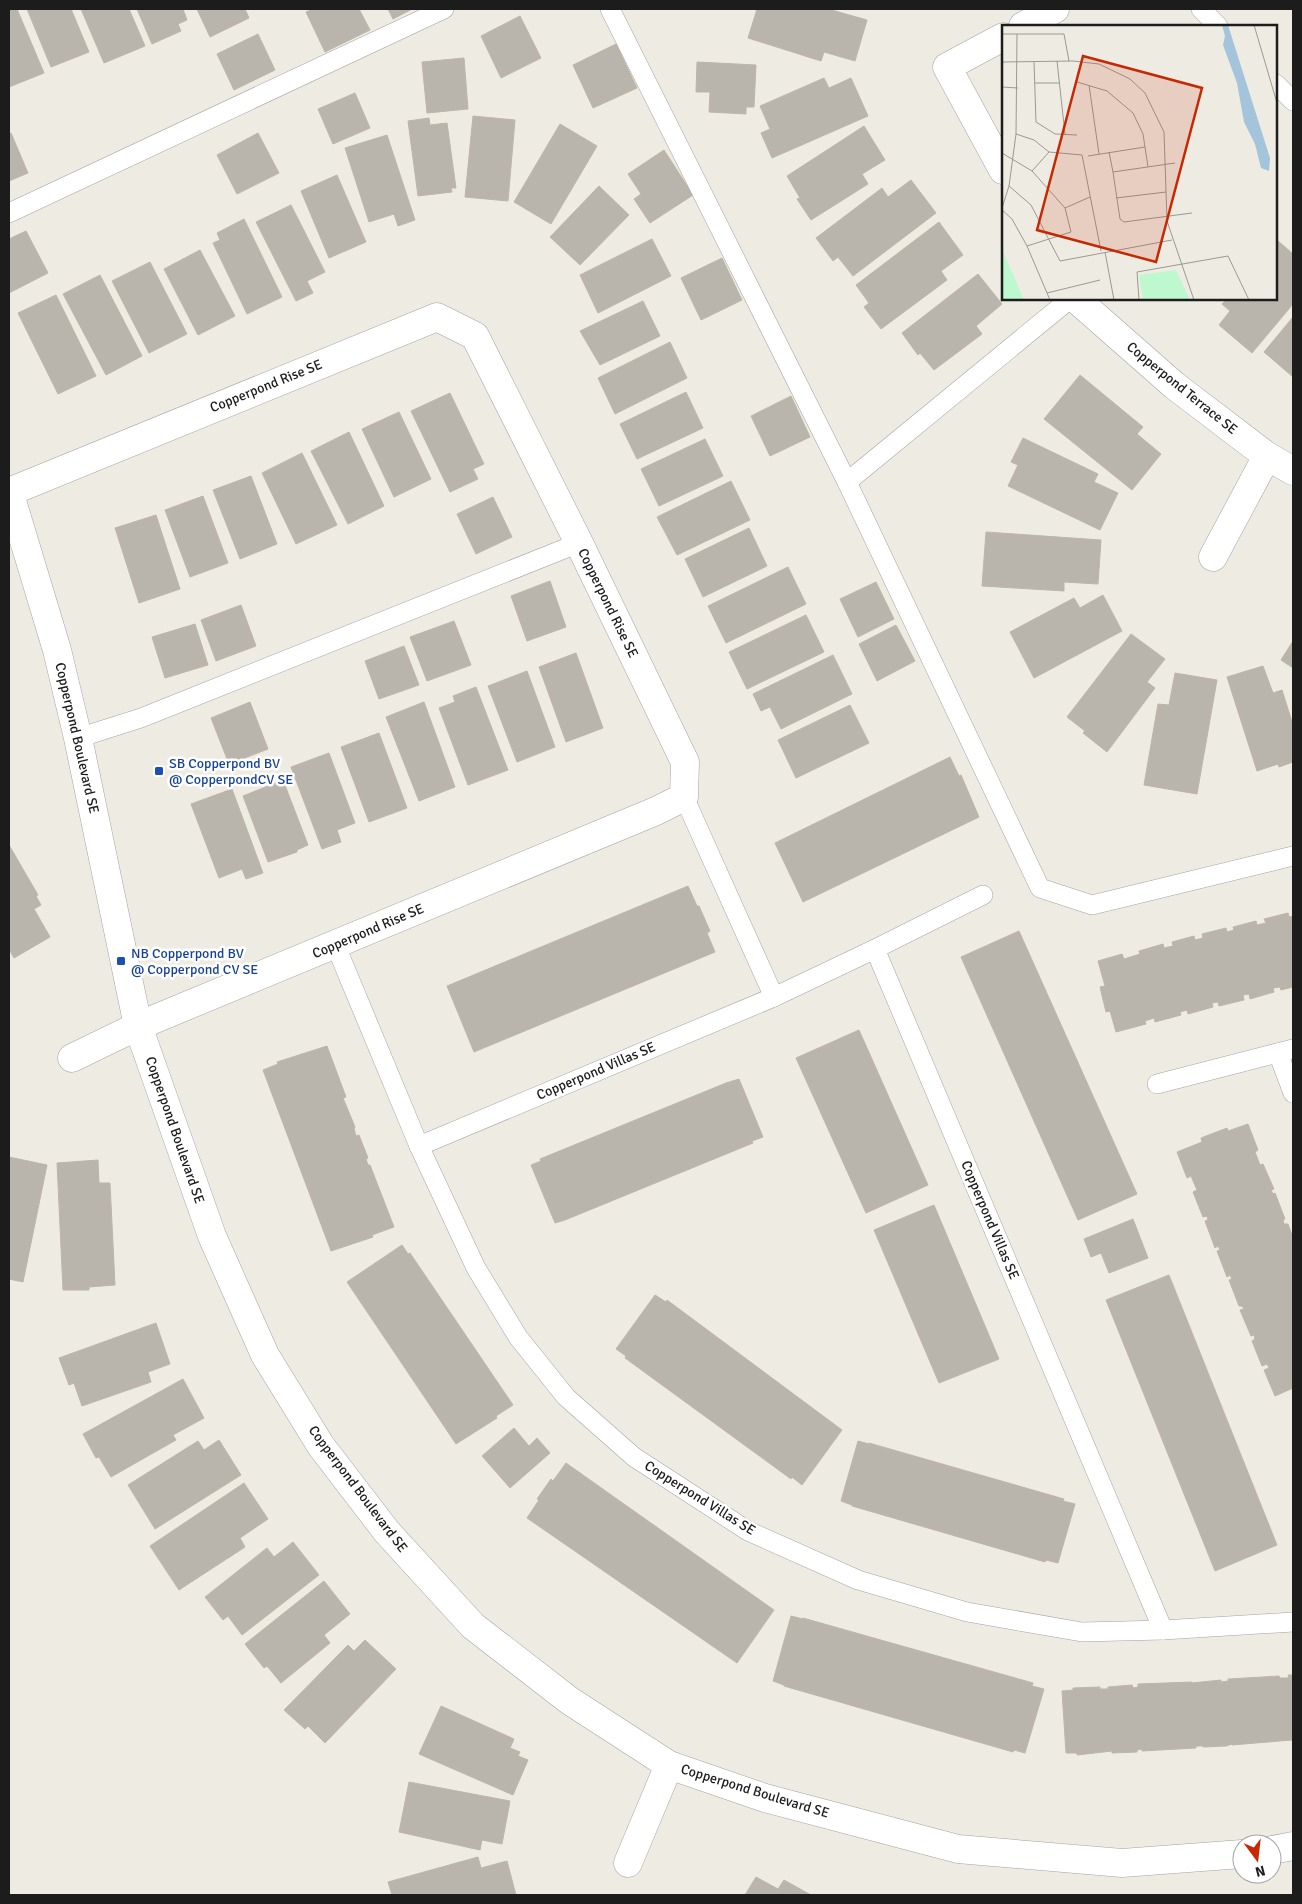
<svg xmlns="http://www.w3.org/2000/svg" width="1302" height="1904" font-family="Signika,sans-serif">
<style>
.building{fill:#bab5ac;stroke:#bfb5a5}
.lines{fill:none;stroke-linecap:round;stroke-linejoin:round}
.service-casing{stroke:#a3a3a3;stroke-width:20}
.minor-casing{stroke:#a3a3a3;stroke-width:29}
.tertiary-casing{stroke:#a3a3a3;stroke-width:29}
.service{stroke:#fff;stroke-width:19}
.minor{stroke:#fff;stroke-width:28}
.tertiary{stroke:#fff;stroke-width:28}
.transit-dot{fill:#1a4fb4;stroke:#fff;stroke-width:2}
.labels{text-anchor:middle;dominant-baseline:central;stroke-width:5;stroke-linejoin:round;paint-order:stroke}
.street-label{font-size:14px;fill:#1c1c1c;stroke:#fff}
.transit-label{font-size:14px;fill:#164399;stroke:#fff;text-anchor:start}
.inset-road{fill:none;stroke:#9a9993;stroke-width:1}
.view{fill:#c62803;fill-opacity:0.15;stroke:#c62803;stroke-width:2.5}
.inset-edge{fill:none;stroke:#1c1c1c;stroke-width:2.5}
</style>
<rect width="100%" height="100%" fill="#eeece2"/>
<g class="building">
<polygon points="9,9 17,9 44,73 9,87"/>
<polygon points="27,9 71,9 89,52 51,67"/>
<polygon points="81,9 129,9 145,46 104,63"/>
<polygon points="137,9 183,9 187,20 178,24 181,31 152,44"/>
<polygon points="197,9 245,9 249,18 210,37"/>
<polygon points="314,9 359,9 370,30 325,52 306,12"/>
<polygon points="388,9 412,9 393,19"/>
<polygon points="757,9 828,9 867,20 855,61 824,52 821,61 748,38"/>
<polygon points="520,16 541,58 501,78 481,36"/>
<polygon points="258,34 275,70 234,90 217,54"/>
<polygon points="616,44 637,88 593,108 573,65"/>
<polygon points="464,58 468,109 427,113 422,62"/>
<polygon points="697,62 756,65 754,107 746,107 746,114 709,112 710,92 696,92"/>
<polygon points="824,78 829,88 851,78 868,116 772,158 761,133 770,129 760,106"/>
<polygon points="355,93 370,128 333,144 318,109"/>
<polygon points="473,116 515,120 508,201 465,197"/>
<polygon points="429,118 430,125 447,123 456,188 451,188 452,192 418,196 408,121"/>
<polygon points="560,124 597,146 551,224 514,202"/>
<polygon points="864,126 885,160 862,174 868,184 811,220 797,199 800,198 787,176"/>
<polygon points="11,133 28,173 9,181 9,134"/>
<polygon points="258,133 279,173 237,194 217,155"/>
<polygon points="387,135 415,220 398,226 394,214 369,222 345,148"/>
<polygon points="664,150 693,195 650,223 634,199 641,194 628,174"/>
<polygon points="337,175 366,242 329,258 301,191"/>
<polygon points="911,180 936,213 853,276 838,257 833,261 816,238 882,188 888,197"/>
<polygon points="599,186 629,215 580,265 550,237"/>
<polygon points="291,205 325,272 307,281 313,293 296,301 256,222"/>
<polygon points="244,219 282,297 247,314 213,243 220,240 217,233"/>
<polygon points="939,222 963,255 941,271 947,280 881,329 864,307 869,303 856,285"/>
<polygon points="26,231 48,273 9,293 9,239"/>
<polygon points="652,239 671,276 598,313 580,275"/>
<polygon points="1277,240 1293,254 1293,304 1252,353 1219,325 1230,311 1222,304 1227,299 1276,299"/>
<polygon points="200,250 235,316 198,335 164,269"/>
<polygon points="722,258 742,300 701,320 681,278"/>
<polygon points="150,262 187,334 149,353 112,281"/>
<polygon points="978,274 1002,304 976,326 982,334 934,370 920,353 918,355 902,333"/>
<polygon points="100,275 142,356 106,375 63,294"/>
<polygon points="56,295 96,376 58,394 18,313"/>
<polygon points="643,301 660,336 600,365 580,331"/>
<polygon points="1293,317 1293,377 1264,352"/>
<polygon points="670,342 687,378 615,414 598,378"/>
<polygon points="1080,375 1143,427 1137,434 1161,454 1132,490 1044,419"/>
<polygon points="686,392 703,428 637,459 620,424"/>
<polygon points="450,393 484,464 473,469 478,479 450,492 411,411"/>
<polygon points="791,396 810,437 770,456 751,416"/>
<polygon points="399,412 431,479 394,497 362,429"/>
<polygon points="349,432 384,506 348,524 311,451"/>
<polygon points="1023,438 1098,474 1094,482 1118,493 1100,530 1008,486 1018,465 1011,462"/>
<polygon points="705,439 723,476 659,506 641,469"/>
<polygon points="302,453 337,525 296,544 262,473"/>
<polygon points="251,476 277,544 240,559 213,490"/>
<polygon points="731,481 750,520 677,555 657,517"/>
<polygon points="203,496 228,563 190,577 165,510"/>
<polygon points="493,497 512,537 476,554 457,514"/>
<polygon points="156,515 180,589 139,603 115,528"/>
<polygon points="749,528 767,566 703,597 685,559"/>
<polygon points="986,532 1101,540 1098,584 1064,582 1064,591 982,586"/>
<polygon points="788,567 806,604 726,643 708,606"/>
<polygon points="550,581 566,627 527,641 511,596"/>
<polygon points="876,582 894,619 858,637 840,599"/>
<polygon points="1103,595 1122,631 1034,678 1010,632 1074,598 1080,608"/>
<polygon points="241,605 256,646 216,661 201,620"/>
<polygon points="806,615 824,652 747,689 729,652"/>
<polygon points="454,621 471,665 427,681 410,637"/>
<polygon points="195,624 208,665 165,678 152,637"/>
<polygon points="896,625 915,661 877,681 859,644"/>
<polygon points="1131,634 1165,659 1147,682 1155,688 1107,752 1083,733 1085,731 1067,717"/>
<polygon points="1293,641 1293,668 1281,660"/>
<polygon points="404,646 419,685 379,699 365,661"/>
<polygon points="576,653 603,728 566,742 539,667"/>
<polygon points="833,655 852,694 781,729 770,707 761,711 753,694"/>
<polygon points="1263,666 1273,693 1282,690 1293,725 1293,762 1279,767 1278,764 1257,771 1227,677"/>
<polygon points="527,671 555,747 517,762 488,686"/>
<polygon points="1175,673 1217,680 1197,794 1144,785 1158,704 1169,705"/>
<polygon points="476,687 508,770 468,785 439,708 455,702 453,696"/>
<polygon points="250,702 268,749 229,764 211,718"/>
<polygon points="424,702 455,787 419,801 386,717"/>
<polygon points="850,705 869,743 796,778 778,740"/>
<polygon points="379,733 407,808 369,822 341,747"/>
<polygon points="329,753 355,823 337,830 341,842 322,849 291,767"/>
<polygon points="950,757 959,776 961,775 979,817 803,902 775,843"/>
<polygon points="283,780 308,845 297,850 297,852 268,862 243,796"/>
<polygon points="232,789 263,873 246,879 242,869 219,878 191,804"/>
<polygon points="9,845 38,895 36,896 41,905 34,909 50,937 14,958 9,949"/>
<polygon points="688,886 697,906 699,906 710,931 707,933 715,952 474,1052 447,986"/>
<polygon points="1288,913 1289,917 1293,916 1293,987 1281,990 1280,987 1273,988 1274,992 1250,999 1249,994 1243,995 1244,1000 1219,1006 1218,1002 1212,1003 1213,1007 1188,1014 1187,1010 1180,1012 1181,1015 1155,1022 1154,1018 1145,1021 1146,1024 1116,1032 1110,1011 1106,1012 1100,987 1105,986 1098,961 1122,954 1124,959 1140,954 1139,951 1163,944 1164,948 1173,946 1172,942 1194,936 1195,940 1203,938 1202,934 1226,928 1227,932 1234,930 1233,927 1256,921 1257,925 1266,923 1264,919"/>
<polygon points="1019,931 1137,1194 1078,1220 961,957"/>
<polygon points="859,1030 928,1185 866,1213 796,1058"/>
<polygon points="327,1046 346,1097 343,1098 355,1127 354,1129 356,1136 359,1135 368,1158 366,1159 368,1165 370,1165 394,1227 372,1235 373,1237 331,1251 263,1070 278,1064 277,1062"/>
<polygon points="739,1079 763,1137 752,1141 753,1143 565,1220 555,1223 531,1165 541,1161 540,1159 726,1083"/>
<polygon points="1248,1124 1258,1150 1255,1152 1260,1165 1263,1164 1274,1189 1271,1190 1273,1194 1275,1193 1285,1219 1283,1220 1284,1224 1288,1224 1293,1238 1293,1388 1275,1396 1264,1370 1269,1368 1267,1364 1262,1366 1252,1341 1255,1339 1254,1335 1251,1336 1240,1310 1244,1309 1242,1306 1239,1306 1229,1280 1232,1279 1230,1275 1227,1277 1217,1251 1220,1250 1218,1246 1215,1248 1205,1221 1208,1220 1207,1216 1203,1217 1193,1192 1197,1190 1191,1176 1187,1178 1177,1152 1202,1142 1201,1138 1227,1128 1228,1131"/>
<polygon points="9,1157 47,1165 23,1282 9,1279"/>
<polygon points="98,1160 99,1183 110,1183 115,1285 89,1287 89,1290 63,1290 57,1163"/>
<polygon points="934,1205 999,1359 939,1383 874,1230"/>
<polygon points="1133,1219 1148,1258 1109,1273 1101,1253 1091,1257 1084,1239"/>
<polygon points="402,1245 408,1254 410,1253 513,1405 496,1416 497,1418 456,1444 347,1282"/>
<polygon points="1169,1275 1277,1545 1215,1571 1106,1300"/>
<polygon points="655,1295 666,1302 667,1300 842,1430 802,1485 792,1477 791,1479 625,1358 626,1356 616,1349"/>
<polygon points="156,1323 170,1364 148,1372 151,1382 82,1406 74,1383 69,1385 59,1358"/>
<polygon points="183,1379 204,1418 173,1435 176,1440 111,1477 99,1457 96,1458 83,1434"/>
<polygon points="514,1428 529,1446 537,1438 550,1453 510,1488 482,1456"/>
<polygon points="219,1440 241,1475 155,1529 128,1485 198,1441 204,1450"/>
<polygon points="858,1441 869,1444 869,1443 1064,1499 1063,1501 1075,1504 1058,1563 1046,1560 1045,1562 852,1506 852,1505 841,1501"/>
<polygon points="566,1463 774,1610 737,1663 527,1518 539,1500 537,1499 551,1479 553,1481"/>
<polygon points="244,1483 268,1519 240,1538 245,1547 179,1590 150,1546"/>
<polygon points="293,1542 319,1575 242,1635 228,1616 223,1620 205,1597 267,1548 274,1557"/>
<polygon points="324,1581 350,1614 324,1635 330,1643 281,1683 267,1666 264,1668 245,1644"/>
<polygon points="791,1616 803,1619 803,1618 1033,1683 1032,1686 1044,1689 1025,1753 1014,1750 1013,1752 784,1686 784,1685 773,1681"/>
<polygon points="365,1640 396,1669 325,1743 308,1726 305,1729 284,1710 348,1645 354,1651"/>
<polygon points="1288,1675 1293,1675 1293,1742 1292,1740 1232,1745 1232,1744 1226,1746 1203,1747 1203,1746 1196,1746 1196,1748 1142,1751 1142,1749 1137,1750 1137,1752 1112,1753 1112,1751 1077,1755 1077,1753 1066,1753 1062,1691 1073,1690 1073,1688 1100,1687 1100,1689 1108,1689 1108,1687 1132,1685 1133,1688 1138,1687 1138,1684 1192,1682 1192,1683 1221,1680 1221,1682 1228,1681 1228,1679 1279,1676 1280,1678 1289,1678"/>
<polygon points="441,1706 514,1739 510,1748 520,1752 518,1756 528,1760 513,1795 419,1754"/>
<polygon points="409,1782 510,1801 502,1844 482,1840 480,1850 399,1832"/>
<polygon points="478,1857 481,1868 507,1861 516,1895 392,1895 388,1882"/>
<polygon points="756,1877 778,1889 784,1880 811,1895 745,1895"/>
</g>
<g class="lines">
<g class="service-casing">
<g id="service">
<polyline points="610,9 847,482 1040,888 1092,905 1293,856"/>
<polyline points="1201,9 1218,26"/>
<polyline points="1276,84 1293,101"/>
<polyline points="9,213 444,9"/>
<polyline points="847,482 1070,299"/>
<polyline points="78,738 141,718 579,543"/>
<polyline points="684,797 774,997"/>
<polyline points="335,944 419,1146 476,1268 518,1337 566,1397 634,1457 748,1531 858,1580 967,1612 1082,1632 1163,1630 1293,1622"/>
<polyline points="875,949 1163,1630"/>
<polyline points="1278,1053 1293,1093"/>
<polyline points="1157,1084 1293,1049"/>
<polyline points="419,1146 774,997 875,949 983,895"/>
</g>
</g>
<g class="minor-casing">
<g id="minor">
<polyline points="1023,26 1055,9"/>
<polyline points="1003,37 947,67 1003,170"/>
<polyline points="1076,299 1175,386 1267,456 1293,471"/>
<polyline points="9,492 437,317 475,336 579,543 685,762 684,797 656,811 138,1026 72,1058"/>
<polyline points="1213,557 1267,456"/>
<polyline points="628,1863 669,1765"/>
</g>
</g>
<g class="tertiary-casing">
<g id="tertiary">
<polyline points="9,491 57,650 78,738 138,1026 212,1236 265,1355 321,1446 387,1532 473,1626 570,1701 669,1765 765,1798 958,1849 1122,1863 1242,1854"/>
<polyline points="1272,1850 1293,1846"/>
</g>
</g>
<use href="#service" class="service"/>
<use href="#minor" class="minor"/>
<use href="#tertiary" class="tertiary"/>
</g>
<g class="transit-dot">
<rect x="154" y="766" width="10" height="10" rx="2.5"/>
<rect x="116" y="956" width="10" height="10" rx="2.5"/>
</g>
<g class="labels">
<g class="street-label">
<text transform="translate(266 386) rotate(-22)">Copperpond Rise SE</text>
<text transform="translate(1182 388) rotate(39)">Copperpond Terrace SE</text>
<text transform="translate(608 603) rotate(64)">Copperpond Rise SE</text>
<text transform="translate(77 738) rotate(77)">Copperpond Boulevard SE</text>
<text transform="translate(368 931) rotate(-23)">Copperpond Rise SE</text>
<text transform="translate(596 1071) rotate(-23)">Copperpond Villas SE</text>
<text transform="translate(175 1130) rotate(71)">Copperpond Boulevard SE</text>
<text transform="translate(990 1220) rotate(67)">Copperpond Villas SE</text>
<text transform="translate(358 1489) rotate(53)">Copperpond Boulevard SE</text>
<text transform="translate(700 1498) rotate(32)">Copperpond Villas SE</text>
<text transform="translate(755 1791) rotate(17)">Copperpond Boulevard SE</text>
</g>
<g class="transit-label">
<text x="169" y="763">SB Copperpond BV<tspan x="169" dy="16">@ CopperpondCV SE</tspan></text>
<text x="131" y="953">NB Copperpond BV<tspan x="131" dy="16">@ Copperpond CV SE</tspan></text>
</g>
</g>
<g transform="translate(1002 25)">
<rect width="275" height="275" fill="#eeece2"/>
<path d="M 0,224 L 22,275 L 0,275 ZM 174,245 L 188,275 L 141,275 L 137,250 Z" fill="#bef8ce"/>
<path d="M 220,0 L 226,0 L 268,133 L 267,146 L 259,143 L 253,119 L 242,97 L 235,58 L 221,20 L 223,11 Z" fill="#a3c4db"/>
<path class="inset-road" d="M 252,0 L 275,78M 0,9 L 62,9 L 67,36M 55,36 L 63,109M 0,37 L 71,36 L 97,39 L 128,54 L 143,68 L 162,107 L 165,196 L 192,275M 32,37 L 34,97 L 53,109 L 75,110M 75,57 L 105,66 L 131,88 L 141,109 L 146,142M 33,58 L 57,58M 87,60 L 97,129M 0,62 L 16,63M 14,109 L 32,115 L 47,127 L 80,130 L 99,226M 107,127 L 111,147M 0,128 L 30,146 L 63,183 L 69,207 L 25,221M 86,131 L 143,122M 173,138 L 111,147 L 118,194 L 122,197 L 190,188M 30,146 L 47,127M 7,161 L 29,180 L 58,236 L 170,215M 114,173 L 164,167M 0,183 L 7,161 L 14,109 L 15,9M 63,183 L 88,172M 0,185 L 10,194 L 25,221 L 48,275M 103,227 L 112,275M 45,268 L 98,255M 137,275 L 135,247 L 226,231 L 247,275"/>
<path class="view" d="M 81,31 L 200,63 L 154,237 L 35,205 Z"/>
<rect width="275" height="275" class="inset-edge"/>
</g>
<rect width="1302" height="1904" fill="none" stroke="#1c1c1c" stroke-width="20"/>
<g transform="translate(1257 1859) rotate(165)"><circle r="24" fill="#ffffff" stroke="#a4a4a4"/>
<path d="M0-4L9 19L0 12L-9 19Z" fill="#c62803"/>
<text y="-8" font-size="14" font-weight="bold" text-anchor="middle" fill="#1c1c1c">N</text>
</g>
</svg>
